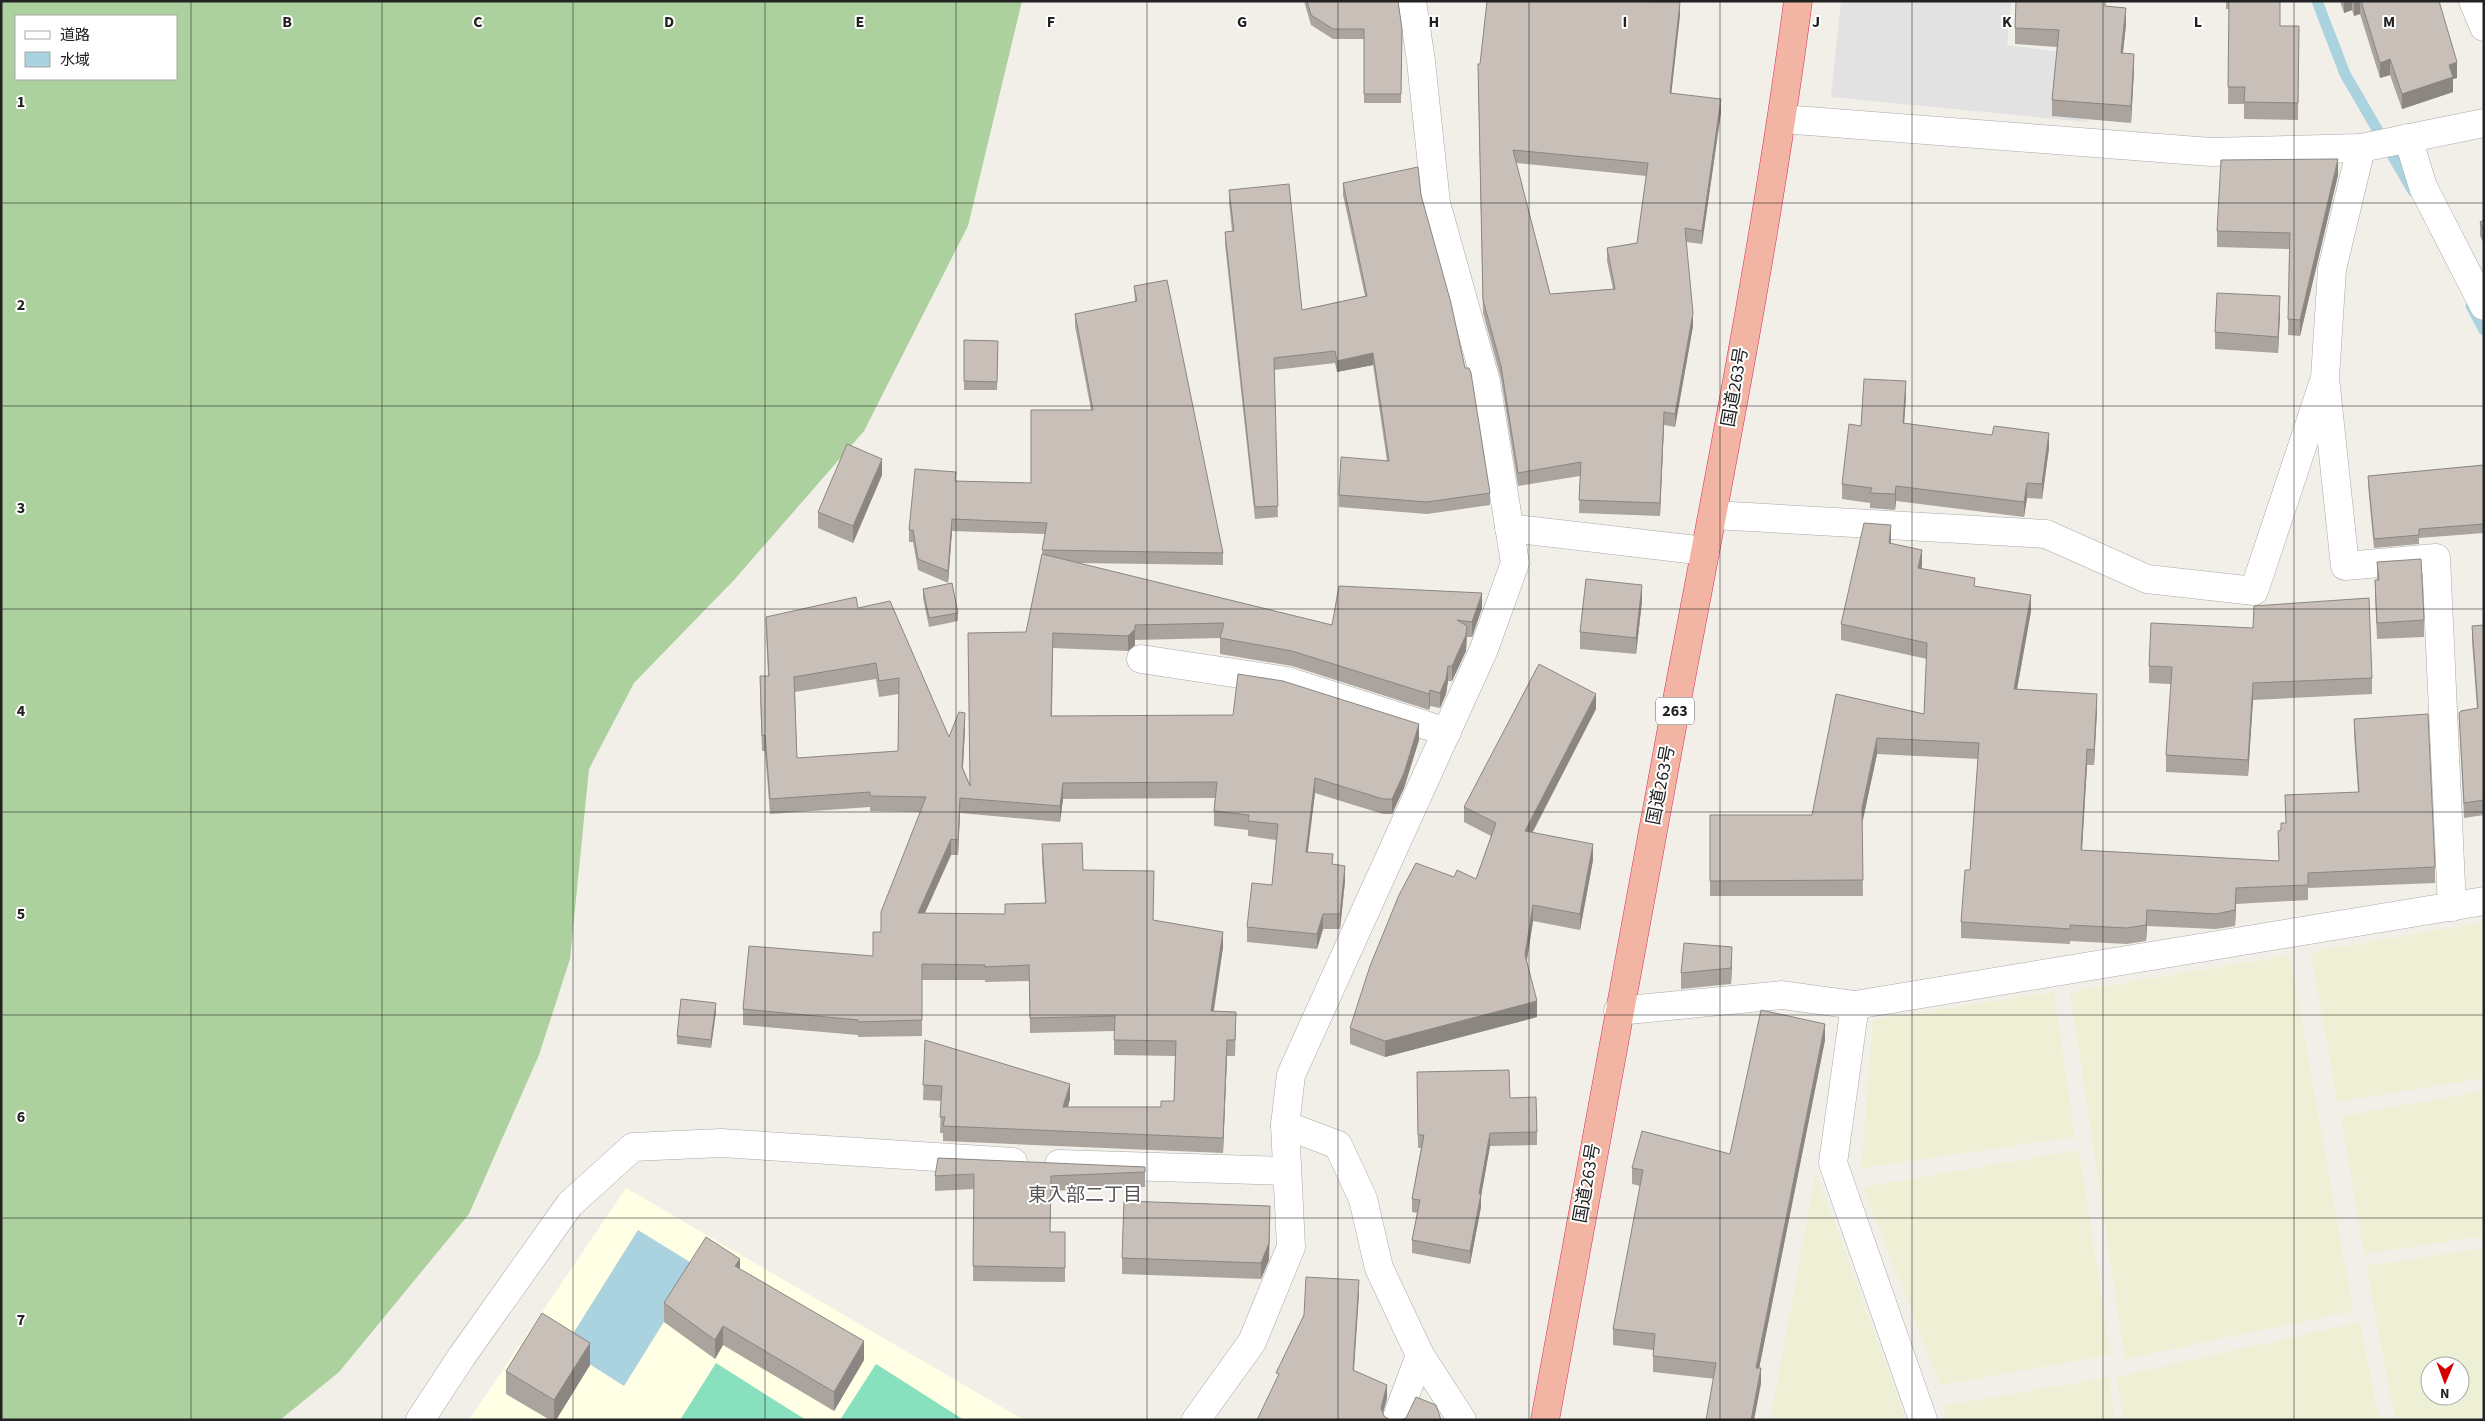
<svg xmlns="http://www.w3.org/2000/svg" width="2485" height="1421" font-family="'Source Sans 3','Noto Sans JP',sans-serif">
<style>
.education{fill:#ffffe5}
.farmland{fill:#eef0d5;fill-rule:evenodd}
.forest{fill:#add19e;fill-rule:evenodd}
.pitch{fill:#88e0be}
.parking{fill:#e2e2e2}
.water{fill:#aad3df}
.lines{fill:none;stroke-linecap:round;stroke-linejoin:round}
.stream{stroke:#aad3df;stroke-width:11}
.minor-casing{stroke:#a9a9a9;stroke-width:29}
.tertiary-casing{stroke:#a9a9a9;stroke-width:29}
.trunk-casing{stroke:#dc2a67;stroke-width:29}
.minor{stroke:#fff;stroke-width:28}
.tertiary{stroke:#fff;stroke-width:28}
.trunk{stroke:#f2b4a3;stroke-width:28}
.wall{fill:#aba49e;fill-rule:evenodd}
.shaded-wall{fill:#8b8681}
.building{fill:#c7bfb8;stroke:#8b8681;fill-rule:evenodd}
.grid{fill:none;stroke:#222;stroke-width:1;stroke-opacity:0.55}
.labels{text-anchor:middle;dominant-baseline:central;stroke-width:4;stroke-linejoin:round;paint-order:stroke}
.shield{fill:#fff;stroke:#646464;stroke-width:1}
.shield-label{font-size:16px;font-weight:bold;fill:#222}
.street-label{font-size:18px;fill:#222;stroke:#fff}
.neighbourhood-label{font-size:19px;fill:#555;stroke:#fff}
.grid-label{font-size:16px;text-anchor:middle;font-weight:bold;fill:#222;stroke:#fff;stroke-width:4;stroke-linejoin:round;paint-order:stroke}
</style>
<rect width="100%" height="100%" fill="#f2efe9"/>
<polygon class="education" points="626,1188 1024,1420 469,1420"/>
<g class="farmland">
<polygon points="2484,922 2484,1078 2337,1102 2311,952"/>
<polygon points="2290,955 2353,1311 2125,1359 2070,992"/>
<polygon points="2054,992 2075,1137 1861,1168 1873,1020"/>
<polygon points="2484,1091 2484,1236 2364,1254 2341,1116"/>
<polygon points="2079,1150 2110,1355 1940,1385 1863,1187"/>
<polygon points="1816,1172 1906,1420 1770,1420"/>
<path d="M 2484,1248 L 2484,1420 L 2395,1420 L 2366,1266 ZM 2430,1366 L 2460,1366 L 2460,1396 L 2430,1396 Z"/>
<polygon points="2360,1322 2379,1420 2123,1420 2116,1377"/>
<polygon points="2109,1377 2115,1420 1947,1420 1942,1406"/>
</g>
<path class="forest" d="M 1,1 L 1022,1 L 968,226 L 864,431 L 734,580 L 634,683 L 589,769 L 570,959 L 539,1055 L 469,1214 L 339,1372 L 280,1420 L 1,1420 ZM 16,16 L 176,16 L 176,79 L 16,79 Z"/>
<g class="pitch">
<polygon points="716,1363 806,1420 680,1420"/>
<polygon points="876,1364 964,1420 840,1420"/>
</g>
<polygon class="parking" points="1841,1 2011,1 2007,45 2093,56 2087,122 1831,97"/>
<polygon class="water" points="638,1230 698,1267 624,1386 564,1348"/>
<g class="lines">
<g class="stream">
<polyline points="2317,1 2345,74 2413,191"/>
<polyline points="2471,306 2484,330"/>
</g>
<g class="minor-casing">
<g id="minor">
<polyline points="2473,1 2484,27"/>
<polyline points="2408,138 2423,187 2484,306"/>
<polyline points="2326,387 2345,566 2436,558 2452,907"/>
<polyline points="1713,515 2046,534 2147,579 2254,591 2325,378 2332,269 2361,148"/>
<polyline points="1509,528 1705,551"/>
<polyline points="1141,659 1287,681 1447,732"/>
<polyline points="1855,1005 1833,1163 1923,1420"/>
<polyline points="1618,1011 1782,995 1855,1005 2484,901"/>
<polyline points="1285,1125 1338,1145 1363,1199 1379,1268 1420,1355 1462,1420"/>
<polyline points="1059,1164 1287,1171"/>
<polyline points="420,1420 462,1356 570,1204 633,1147 721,1143 1013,1162"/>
<polyline points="1196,1420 1252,1342 1291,1247 1285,1125 1291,1075 1484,649 1515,563 1486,382 1436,203 1421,61 1412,1"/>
<polyline points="1396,1420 1420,1355"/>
</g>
</g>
<g class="tertiary-casing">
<polyline id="tertiary" points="1782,119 2211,152 2361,148 2484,123"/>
</g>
<g class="trunk-casing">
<path id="trunk" d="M 1545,1420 C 1588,1180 1631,940 1677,700 C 1721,468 1767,236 1798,1"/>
</g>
<use href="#minor" class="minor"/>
<use href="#tertiary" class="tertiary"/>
<use href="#trunk" class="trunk"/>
</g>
<g class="wall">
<polygon points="1304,1 1398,1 1402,29 1401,103 1364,103 1364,39 1333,39 1311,25"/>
<polygon points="2226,1 2280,1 2280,26 2299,26 2298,120 2244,119 2244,104 2228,104 2229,9 2226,9"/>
<polygon points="2340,1 2439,1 2457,78 2453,79 2453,92 2402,109 2390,75 2380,78 2360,14 2354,16 2352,10 2344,13"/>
<polygon points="2107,6 2126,24 2123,53 2134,70 2131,123 2052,116 2052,100 2057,47 2015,44 2015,28"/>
<path d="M 1680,15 L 1671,93 L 1721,112 L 1702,244 L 1686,242 L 1693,326 L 1675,427 L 1664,425 L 1660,516 L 1579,513 L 1580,476 L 1518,486 L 1501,379 L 1483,313 L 1478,77 ZM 1516,163 L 1646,176 L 1637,243 L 1607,248 L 1607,261 L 1613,289 L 1550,294 Z"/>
<polygon points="2338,175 2300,336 2288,335 2289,249 2217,247 2217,231"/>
<polygon points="1343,183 1421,195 1490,493 1490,505 1427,514 1339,507 1339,495 1387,461 1373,365 1337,372 1335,363 1274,370 1278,517 1255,519 1225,244 1225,232 1232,231 1229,202 1229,190 1302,310 1365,296 1343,195"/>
<polygon points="2484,220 2484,244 2480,236 2480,222"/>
<path d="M 1134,286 L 1223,553 L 1223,565 L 1077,563 L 1332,625 L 1482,608 L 1472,637 L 1467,637 L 1466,651 L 1452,681 L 1448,681 L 1446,694 L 1440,708 L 1430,706 L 1429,710 L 1292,666 L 1220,654 L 1220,638 L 1135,640 L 1135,645 L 1128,651 L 1053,648 L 1052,716 L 1419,740 L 1404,788 L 1392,814 L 1383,814 L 1315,793 L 1307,852 L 1333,864 L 1345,881 L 1340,929 L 1323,929 L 1317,949 L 1247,942 L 1247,927 L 1272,885 L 1276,840 L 1248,836 L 1248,830 L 1214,826 L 1214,811 L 1215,798 L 1063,799 L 1060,822 L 960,813 L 958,855 L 951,855 L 925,913 L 1005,914 L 1005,904 L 1045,903 L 1042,860 L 1042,844 L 1083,870 L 1153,920 L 1223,947 L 1214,1011 L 1236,1027 L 1235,1056 L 1227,1056 L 1223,1153 L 943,1141 L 943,1133 L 940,1133 L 941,1101 L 923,1100 L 925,1040 L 1070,1099 L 1068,1107 L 1161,1107 L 1174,1101 L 1175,1056 L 1114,1055 L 1114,1031 L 1030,1033 L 1029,981 L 985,982 L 985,980 L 922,980 L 922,1036 L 858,1037 L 858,1035 L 743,1025 L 743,1009 L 873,956 L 920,812 L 870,811 L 870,807 L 770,814 L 765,751 L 762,751 L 760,692 L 760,676 L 768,676 L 766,633 L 766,617 L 858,608 L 949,737 L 965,728 L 963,768 L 970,785 L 1026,632 L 1042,554 L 1045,534 L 952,531 L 948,583 L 918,570 L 913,542 L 909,542 L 909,530 L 956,481 L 1031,483 L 1091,410 L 1075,326 L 1075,314 L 1135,302 ZM 876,679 L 879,697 L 899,694 L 898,751 L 797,758 L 795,692 Z"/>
<polygon points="2280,313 2278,353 2215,349 2215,332"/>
<polygon points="964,340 998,341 997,390 964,390"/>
<polygon points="1906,397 1904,423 2049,448 2042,499 2027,498 2024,517 1896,501 1895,510 1870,508 1870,503 1842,499 1842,484 1861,426"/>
<polygon points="2484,465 2484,533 2419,538 2419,544 2374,548 2368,485 2368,476"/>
<polygon points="882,475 853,543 818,528 818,512"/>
<polygon points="1891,541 1891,543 1922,566 1921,568 1975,586 2031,611 2017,690 2097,710 2094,765 2087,765 2082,850 2279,861 2278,831 2281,830 2286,823 2285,795 2358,792 2354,735 2354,719 2435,867 2435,883 2308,888 2308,900 2236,904 2235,926 2216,929 2147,926 2146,941 2127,944 2070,941 2070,944 1961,938 1961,922 1970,870 1978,759 1877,754 1862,824 1863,896 1710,896 1710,815 1812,815 1836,694 1924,714 1927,659 1841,640 1841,624"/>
<polygon points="2377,562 2424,620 2424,637 2377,639 2375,597 2375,580 2377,580"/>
<polygon points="923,589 958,613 958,621 929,627 923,598"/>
<polygon points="1642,601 1636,654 1580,649 1580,632"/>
<polygon points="2484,625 2484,815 2464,818 2459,713 2477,709 2472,641 2472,626"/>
<polygon points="2149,666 2372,678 2372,694 2253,700 2248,776 2166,772 2166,755 2171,684 2149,683"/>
<polygon points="1596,709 1533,832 1593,860 1580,930 1533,921 1527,961 1537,1017 1385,1057 1350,1044 1350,1028 1454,877 1476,879 1491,836 1464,822 1464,807"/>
<polygon points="1732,963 1731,984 1681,989 1681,973"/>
<polygon points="716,1011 711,1048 677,1044 677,1036"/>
<polygon points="1825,1040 1759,1368 1761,1384 1653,1372 1653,1350 1613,1345 1613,1329 1640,1186 1632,1184 1632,1168 1730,1154"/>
<polygon points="1417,1072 1510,1098 1537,1132 1537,1145 1490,1146 1481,1196 1481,1207 1470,1264 1412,1253 1412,1240 1417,1213 1412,1212 1412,1199 1421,1148 1418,1148"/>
<polygon points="1145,1167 1145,1187 1051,1191 1050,1232 1065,1232 1065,1282 973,1281 974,1189 935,1191 935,1176"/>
<polygon points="1270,1222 1269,1260 1261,1279 1122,1274 1122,1258"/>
<polygon points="740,1269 864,1360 834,1411 723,1345 715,1359 664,1322 664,1303"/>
<polygon points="590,1365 556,1420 550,1420 506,1394 506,1371"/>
</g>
<g class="shaded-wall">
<polygon points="2344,1 2352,1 2352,10 2344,13"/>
<polygon points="2354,1 2360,1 2360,14 2354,16"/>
<polygon points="1680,2 1680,15 1670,106 1670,93"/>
<polygon points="2126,8 2126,24 2121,69 2121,53"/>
<polygon points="2134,54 2134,70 2131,123 2131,106"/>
<polygon points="2390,59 2390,75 2380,78 2380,63"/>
<polygon points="2457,62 2457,78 2453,79 2453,92 2402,109 2402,94 2449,65"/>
<polygon points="1721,99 1721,112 1702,244 1702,231"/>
<polygon points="2338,159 2338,175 2300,336 2300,320"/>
<polygon points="2280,296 2280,313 2278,353 2278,337"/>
<polygon points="1693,313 1693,326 1675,427 1675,414"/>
<polygon points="1373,353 1373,365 1337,372 1337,361"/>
<polygon points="1906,381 1906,397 1903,439 1903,423"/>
<polygon points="1664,412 1664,425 1660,516 1660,503"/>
<polygon points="2049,433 2049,448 2042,499 2042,484"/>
<polygon points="882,459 882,475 853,543 853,526"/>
<polygon points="2027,483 2027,498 2024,517 2024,502"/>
<polygon points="1896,486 1896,501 1895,510 1895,494"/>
<polygon points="952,519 952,531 948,583 948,571"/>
<polygon points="1891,525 1891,541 1889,559 1889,543"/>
<polygon points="1922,550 1922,566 1918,584 1918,568"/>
<polygon points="1642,585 1642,601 1636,654 1636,638"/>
<polygon points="1482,593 1482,608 1472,637 1472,622"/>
<polygon points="2031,595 2031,611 2014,705 2014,689"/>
<polygon points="1135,625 1135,645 1128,651 1128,636"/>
<polygon points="1467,626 1466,651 1452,681 1452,666"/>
<polygon points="1448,666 1448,681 1446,694 1440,708 1440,693"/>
<polygon points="2253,683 2253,700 2248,776 2248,760"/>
<polygon points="1430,690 1430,706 1429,710 1429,694"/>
<polygon points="1596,694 1596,709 1525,846 1525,831"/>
<polygon points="2097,694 2097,710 2094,765 2094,750"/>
<polygon points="965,713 965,728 962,782 962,767"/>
<polygon points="1419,724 1419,740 1404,788 1392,814 1392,799"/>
<polygon points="1877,738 1877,754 1862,824 1862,808"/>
<polygon points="2087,749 2087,765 2081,866 2081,850"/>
<polygon points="1315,778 1315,793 1306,867 1306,852"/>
<polygon points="1063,783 1063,799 1060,822 1060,806"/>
<polygon points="960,798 960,813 958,855 958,840"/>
<polygon points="951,839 951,855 918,928 918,913"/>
<polygon points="1593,844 1593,860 1580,930 1580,914"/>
<polygon points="1345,866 1345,881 1340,929 1340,914"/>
<polygon points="2236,888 2236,904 2235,926 2235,910"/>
<polygon points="1533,905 1533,921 1525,971 1525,955"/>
<polygon points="2147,910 2147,926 2146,941 2146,925"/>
<polygon points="1323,914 1323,929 1317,949 1317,934"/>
<polygon points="1223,932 1223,947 1211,1026 1211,1011"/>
<polygon points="1732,947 1732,963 1731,984 1731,968"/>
<polygon points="1537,1001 1537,1017 1385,1057 1385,1041"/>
<polygon points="716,1003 716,1011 711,1048 711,1040"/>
<polygon points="1825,1024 1825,1040 1756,1384 1756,1368"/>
<polygon points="1227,1040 1227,1056 1223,1153 1223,1138"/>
<polygon points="1070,1084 1070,1099 1063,1122 1063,1107"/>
<polygon points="1490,1133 1490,1146 1481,1196 1481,1207 1470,1264 1470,1251 1479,1194"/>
<polygon points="1270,1206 1269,1260 1261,1279 1261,1263"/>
<polygon points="740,1259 740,1277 735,1266"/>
<polygon points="1359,1280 1359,1295 1353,1385 1353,1370"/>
<polygon points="723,1326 723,1345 715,1359 715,1340"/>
<polygon points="864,1341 864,1360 834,1411 834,1392"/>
<polygon points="590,1343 590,1365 556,1420 554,1420 554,1400"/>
<polygon points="1761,1368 1761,1384 1754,1420 1751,1420"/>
<polygon points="1387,1385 1387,1399 1381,1420 1381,1408"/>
</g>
<g class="building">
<polygon points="1307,1 1398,1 1402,29 1401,94 1364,94 1364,29 1333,29 1311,15"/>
<path d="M 1487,1 L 1680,2 L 1670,93 L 1721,99 L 1702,231 L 1685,228 L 1693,313 L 1675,414 L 1664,412 L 1660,503 L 1579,500 L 1581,462 L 1518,473 L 1501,366 L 1483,300 L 1478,64 L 1480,64 ZM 1513,150 L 1648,163 L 1637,243 L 1607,248 L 1615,289 L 1550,294 Z"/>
<polygon points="2016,1 2105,1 2105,6 2126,8 2121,53 2134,54 2131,106 2052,100 2059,30 2015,28"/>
<polygon points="2229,1 2280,1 2280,26 2299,26 2298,103 2244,102 2245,87 2228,87"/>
<polygon points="2361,1 2439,1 2457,62 2449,65 2453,77 2402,94 2390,59 2380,63"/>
<polygon points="2338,159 2300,320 2288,319 2290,233 2217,231 2221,160"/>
<polygon points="1418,167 1421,195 1451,303 1465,368 1469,368 1471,373 1490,493 1427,502 1339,495 1341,457 1389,461 1373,353 1337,361 1335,351 1274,358 1278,506 1255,507 1225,232 1234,231 1229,190 1289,184 1302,310 1367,296 1343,183"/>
<polygon points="2484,220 2484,231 2480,222"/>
<polygon points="1167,280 1223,553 1042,550 1047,523 952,519 948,571 918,559 913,530 909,530 915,469 956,472 955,481 1031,483 1031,410 1093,410 1075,314 1137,301 1134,286"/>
<polygon points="2217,293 2280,296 2278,337 2215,332"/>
<polygon points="964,340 998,341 997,382 964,381"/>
<polygon points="1864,379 1906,381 1903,423 1992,435 1994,426 2049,433 2042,484 2027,483 2024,502 1896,486 1895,494 1870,493 1872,488 1842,484 1849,424 1861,426"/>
<polygon points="847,444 882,459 853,526 818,512"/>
<polygon points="2484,465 2484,524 2419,529 2419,535 2374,539 2368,476"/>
<polygon points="1864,523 1891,525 1889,543 1922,550 1918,568 1975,578 1974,586 2031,595 2014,689 2097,694 2094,750 2087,749 2081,850 2279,861 2278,831 2281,830 2281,823 2286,823 2285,795 2359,792 2354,719 2428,714 2435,867 2308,873 2308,885 2236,888 2235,910 2216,914 2147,910 2146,925 2127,928 2070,925 2070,929 1961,922 1965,870 1970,870 1979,743 1877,738 1862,808 1863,880 1710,881 1710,815 1812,815 1836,694 1924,714 1927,643 1841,624"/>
<path d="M 1042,554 L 1332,625 L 1339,586 L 1482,593 L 1472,622 L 1457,620 L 1467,626 L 1466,635 L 1452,666 L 1448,666 L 1446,679 L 1440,693 L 1430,690 L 1429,694 L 1292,651 L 1220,638 L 1224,623 L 1135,625 L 1135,629 L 1128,636 L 1053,633 L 1051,716 L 1233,715 L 1238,674 L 1283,681 L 1419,724 L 1404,773 L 1392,799 L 1383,799 L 1315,778 L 1306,852 L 1333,854 L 1332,864 L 1345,866 L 1340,914 L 1323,914 L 1317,934 L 1247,927 L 1252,883 L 1272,885 L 1278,824 L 1248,821 L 1249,815 L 1214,811 L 1217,782 L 1063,783 L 1060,806 L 960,798 L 958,840 L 951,839 L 918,913 L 1005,914 L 1005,904 L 1046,903 L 1042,844 L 1082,843 L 1083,870 L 1154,871 L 1153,920 L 1223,932 L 1211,1011 L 1236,1012 L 1235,1040 L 1227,1040 L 1223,1138 L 943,1126 L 945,1117 L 940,1117 L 942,1086 L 923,1085 L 925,1040 L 1070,1084 L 1063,1107 L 1161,1107 L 1161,1101 L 1174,1101 L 1176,1041 L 1114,1040 L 1115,1016 L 1030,1018 L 1029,965 L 985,967 L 985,965 L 922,964 L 922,1020 L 858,1022 L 858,1020 L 743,1009 L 749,946 L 873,956 L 873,932 L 881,932 L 881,912 L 926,797 L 870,796 L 870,792 L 770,799 L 765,735 L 762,736 L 760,676 L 769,676 L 766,617 L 856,597 L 858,608 L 890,601 L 949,737 L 959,712 L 965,713 L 962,767 L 970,786 L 968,633 L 1026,632 ZM 876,663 L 879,681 L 899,678 L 898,751 L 797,758 L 794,677 Z"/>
<polygon points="2421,559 2424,620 2377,623 2375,580 2379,580 2377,562"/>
<polygon points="1586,579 1642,585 1636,638 1580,632"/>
<polygon points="952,583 958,613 929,618 923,589"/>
<polygon points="2369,598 2372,678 2253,683 2248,760 2166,755 2172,667 2149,666 2151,623 2253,628 2254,606"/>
<polygon points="2484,625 2484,800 2464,803 2459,713 2461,711 2478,708 2472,626"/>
<polygon points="1539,664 1596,694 1525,831 1593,844 1580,914 1533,905 1525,955 1537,1001 1385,1041 1350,1028 1370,966 1399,895 1416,863 1454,877 1457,870 1476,879 1496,823 1464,807"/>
<polygon points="1684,943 1732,947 1731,968 1681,973"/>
<polygon points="681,999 716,1003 711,1040 677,1036"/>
<polygon points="1761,1010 1825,1024 1756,1368 1761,1368 1751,1420 1706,1420 1716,1363 1653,1356 1655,1334 1613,1329 1643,1170 1632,1168 1642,1131 1730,1154"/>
<polygon points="1509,1070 1510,1098 1536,1097 1537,1132 1490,1133 1479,1194 1481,1194 1470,1251 1412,1240 1420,1200 1412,1199 1424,1135 1418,1135 1417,1072"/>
<polygon points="938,1158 1145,1167 1145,1172 1051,1176 1050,1232 1065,1232 1065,1268 973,1266 974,1174 935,1176"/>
<polygon points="1124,1201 1270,1206 1269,1243 1261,1263 1122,1258"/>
<polygon points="706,1237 740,1259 735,1266 864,1341 834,1392 723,1326 715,1340 664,1303"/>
<polygon points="1306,1277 1359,1280 1353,1370 1387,1385 1381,1408 1384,1416 1390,1420 1257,1420 1279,1374 1276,1373 1304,1315"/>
<polygon points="542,1313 590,1343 554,1400 506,1371"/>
<polygon points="1416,1397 1436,1405 1441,1420 1401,1420 1406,1418"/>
</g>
<path class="grid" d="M 191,1 L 191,1420M 382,1 L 382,1420M 573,1 L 573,1420M 765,1 L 765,1420M 956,1 L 956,1420M 1147,1 L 1147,1420M 1338,1 L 1338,1420M 1529,1 L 1529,1420M 1720,1 L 1720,1420M 1912,1 L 1912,1420M 2103,1 L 2103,1420M 2294,1 L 2294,1420M 1,203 L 2484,203M 1,406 L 2484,406M 1,609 L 2484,609M 1,812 L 2484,812M 1,1015 L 2484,1015M 1,1218 L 2484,1218"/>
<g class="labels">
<rect class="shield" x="1656" y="697.5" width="38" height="27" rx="4"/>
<g class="shield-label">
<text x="1675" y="711">263</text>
</g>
<g class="street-label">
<text transform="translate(1735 387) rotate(-80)">国道263号</text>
<text transform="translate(1661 785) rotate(-79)">国道263号</text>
<text transform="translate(1587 1183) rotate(-80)">国道263号</text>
</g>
<g class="neighbourhood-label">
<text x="1085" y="1195">東入部二丁目</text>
</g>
</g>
<g class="grid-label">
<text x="287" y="27">B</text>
<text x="478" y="27">C</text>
<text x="669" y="27">D</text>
<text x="860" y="27">E</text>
<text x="1051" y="27">F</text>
<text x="1242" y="27">G</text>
<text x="1434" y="27">H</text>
<text x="1625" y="27">I</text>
<text x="1816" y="27">J</text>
<text x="2007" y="27">K</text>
<text x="2198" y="27">L</text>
<text x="2389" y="27">M</text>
<text x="21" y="107">1</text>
<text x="21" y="310">2</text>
<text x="21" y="513">3</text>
<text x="21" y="716">4</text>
<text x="21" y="919">5</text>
<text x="21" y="1122">6</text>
<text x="21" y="1325">7</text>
</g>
<rect width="2485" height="1421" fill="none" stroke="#222222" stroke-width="5"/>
<rect x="15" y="15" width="162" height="65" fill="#ffffff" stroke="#a7a7a7"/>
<rect x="25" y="31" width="25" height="8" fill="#ffffff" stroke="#a7a7a7"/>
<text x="60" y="40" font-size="15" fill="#222222">道路</text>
<rect x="25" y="52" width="25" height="15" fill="#aad3df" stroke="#a7a7a7"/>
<text x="60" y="65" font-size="15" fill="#222222">水域</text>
<g transform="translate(2445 1381) rotate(181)"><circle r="24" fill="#ffffff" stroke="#a7a7a7"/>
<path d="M0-4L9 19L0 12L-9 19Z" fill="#d40000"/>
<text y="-8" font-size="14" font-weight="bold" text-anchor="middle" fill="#222222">N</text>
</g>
</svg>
